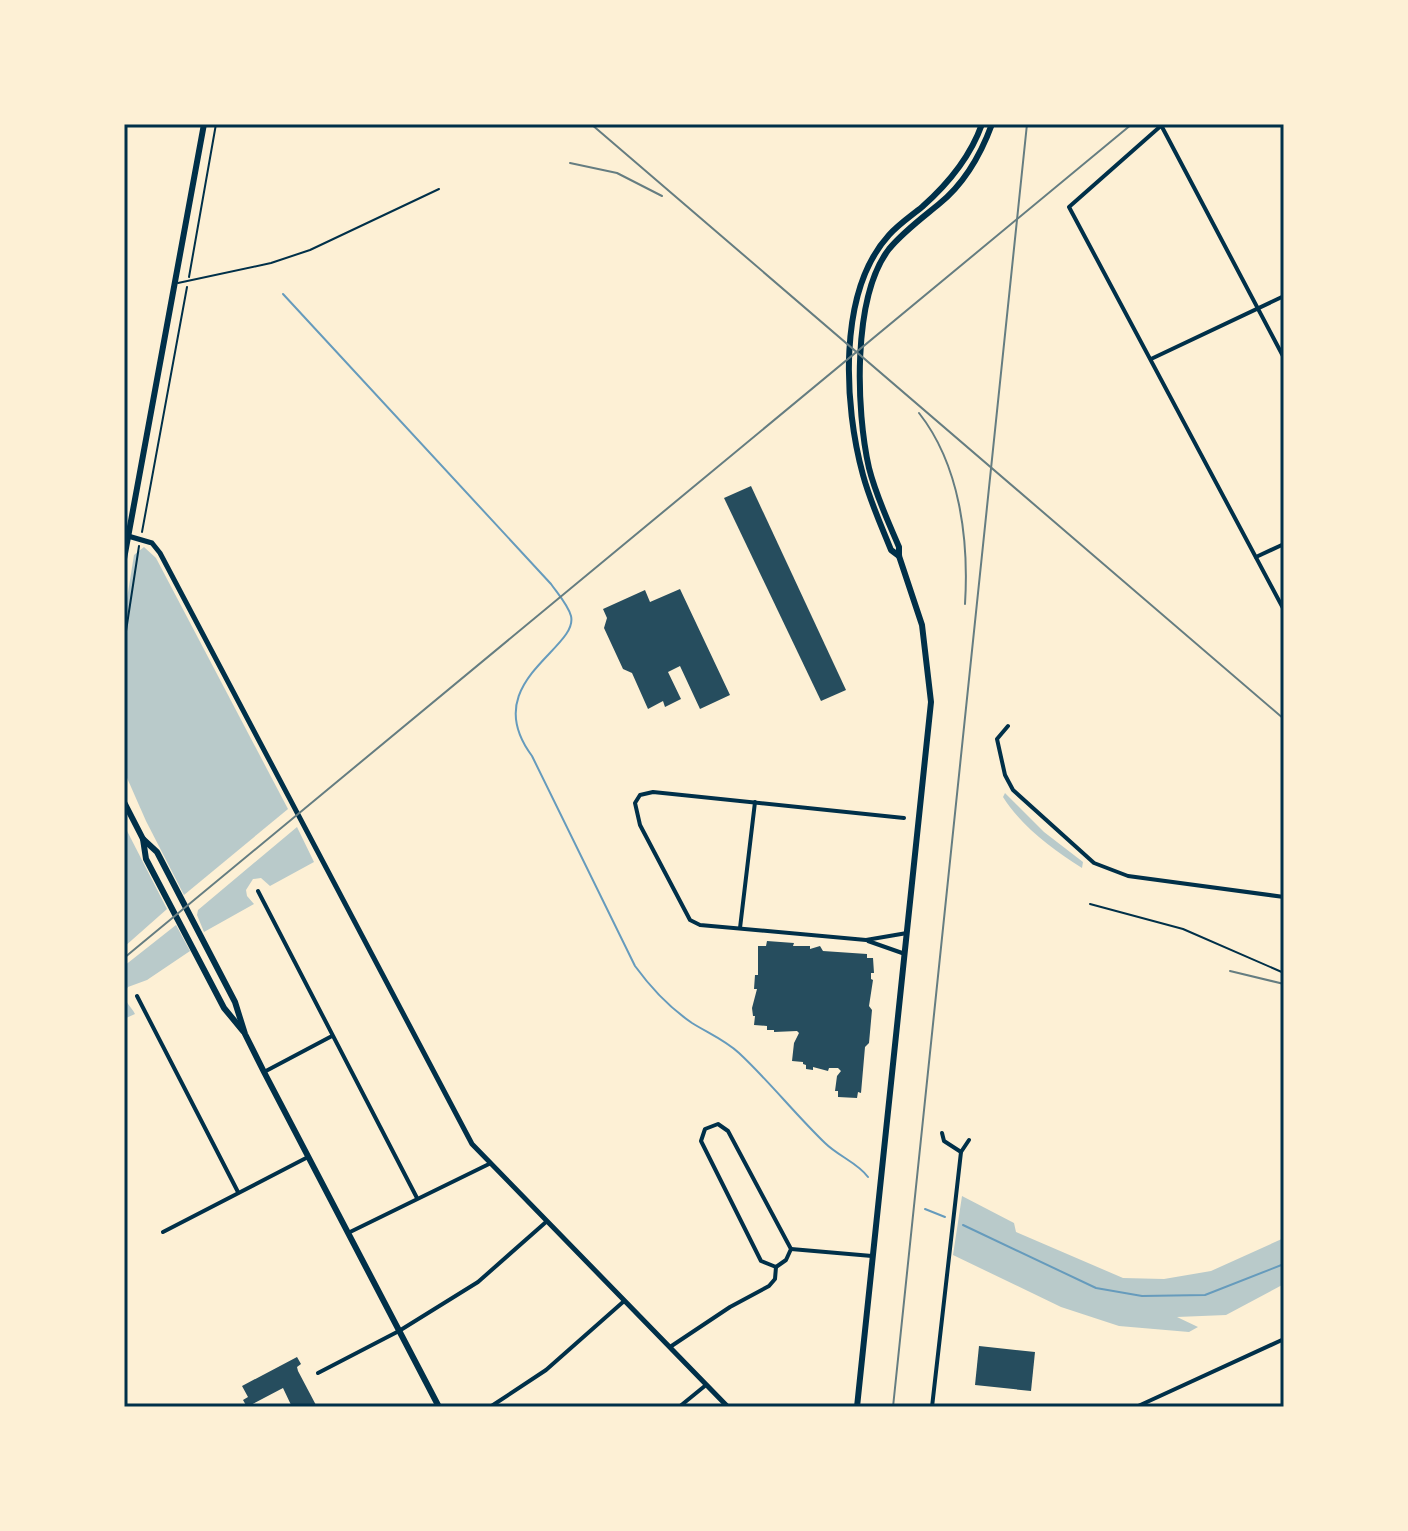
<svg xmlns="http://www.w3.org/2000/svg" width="1408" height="1531" font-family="Lato,sans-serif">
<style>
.green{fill:#b9caca}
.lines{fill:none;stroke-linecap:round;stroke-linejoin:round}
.stream{stroke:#669bbc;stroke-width:2}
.building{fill:#264d5e}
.path{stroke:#003049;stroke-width:2}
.service{stroke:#003049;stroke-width:2}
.minor{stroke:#003049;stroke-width:4}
.tertiary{stroke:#003049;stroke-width:5}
.primary{stroke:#003049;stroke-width:6}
.rail{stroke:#657d81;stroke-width:2}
.neatline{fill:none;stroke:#003049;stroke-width:3}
</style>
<rect width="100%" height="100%" fill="#fdf0d5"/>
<g class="green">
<polygon points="144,547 156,558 288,809 184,895 146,821 124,771 124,617 134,555"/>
<path d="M 1005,793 L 1044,832 L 1083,862 L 1082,868 C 1052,849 1022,827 1003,797 Z"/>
<polygon points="124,825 167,909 124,947"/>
<polygon points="297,827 314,862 270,886 261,878 253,879 246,890 247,896 254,904 204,932 197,915 198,910"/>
<path d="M 176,925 L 190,951 L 147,980 L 128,987 C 119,999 130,1004 135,1014 L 124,1019 L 124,966 Z"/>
<polygon points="962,1196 1014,1223 1016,1232 1123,1278 1164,1279 1211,1271 1284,1238 1284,1284 1226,1315 1177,1317 1198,1327 1189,1332 1119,1326 1061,1307 953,1255"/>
</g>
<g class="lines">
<g class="stream">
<path d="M 283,294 L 551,584 C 558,594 568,605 571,616 C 579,649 477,682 532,756 L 635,966 C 651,988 670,1008 692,1023 C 708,1033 725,1040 739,1053 C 769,1081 795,1114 825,1143 C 838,1156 858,1163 868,1177"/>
<polyline points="925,1209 945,1217"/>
<polyline points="963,1225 1096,1288 1142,1296 1205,1295 1284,1264"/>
</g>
</g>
<g class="building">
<polygon points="751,486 846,690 821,701 724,498"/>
<polygon points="680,589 730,695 700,709 680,666 668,672 681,699 665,707 663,701 648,709 632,673 623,669 604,628 607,618 603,609 645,590 650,602"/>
<polygon points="767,941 794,943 793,946 810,946 810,949 820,946 823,951 867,954 867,958 873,958 874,973 871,973 871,979 873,980 869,1006 872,1010 869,1043 865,1047 861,1093 858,1092 857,1098 838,1097 838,1091 835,1091 837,1076 841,1071 838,1068 829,1068 828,1071 813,1067 813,1070 806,1069 806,1065 803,1064 803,1062 792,1061 794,1043 799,1033 797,1031 774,1032 774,1030 767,1030 767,1026 754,1025 755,1016 753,1016 752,1008 757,989 754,989 755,975 758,975 758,946 766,946"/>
<polygon points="979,1346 1035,1352 1031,1391 975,1385"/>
<polygon points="297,1357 301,1364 297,1367 298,1371 317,1407 292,1407 283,1388 247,1407 243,1400 248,1397 242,1386"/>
</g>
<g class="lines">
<g class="path">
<polyline points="189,277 216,124"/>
<polyline points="142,532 187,287"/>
<polyline points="124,644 139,546"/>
</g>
<g class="service">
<polyline points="178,283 271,263 310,250 439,189"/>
<polyline points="1090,904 1183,929 1284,973"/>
</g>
<g class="minor">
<polyline points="1163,124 1069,207 1284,610"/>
<polyline points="1161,125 1284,358"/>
<polyline points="1151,359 1284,296"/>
<polyline points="1256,557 1284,544"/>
<polyline points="1008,726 997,739 1005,775 1013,790 1094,863 1128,876 1284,897"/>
<polyline points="904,818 653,792 640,795 635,803 640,825 690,920 700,925 866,940 907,933"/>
<polyline points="258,891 417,1198"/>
<polyline points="740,928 755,802"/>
<polyline points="868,941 905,954"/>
<polyline points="137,996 238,1192"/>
<polyline points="264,1072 332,1036"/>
<polygon points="718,1124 728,1131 791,1249 786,1260 776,1267 761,1261 701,1141 705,1129"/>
<polyline points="942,1133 944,1141 961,1152"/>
<polyline points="163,1232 308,1157"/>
<polyline points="348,1233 489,1164"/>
<polyline points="791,1249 872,1256"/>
<polyline points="670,1347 730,1307 769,1286 775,1279 776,1267"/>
<polyline points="318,1373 399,1331 478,1282 546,1222"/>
<polyline points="490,1407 546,1370 623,1302"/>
<polyline points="679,1407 706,1385"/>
<polyline points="932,1407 961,1152 969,1140"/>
<polyline points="1136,1407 1284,1339"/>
</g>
<polyline class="tertiary" points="128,536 152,543 160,553 472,1144 728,1407"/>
<g class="primary">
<path d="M 899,556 L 891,550 C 881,525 870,501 863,475 C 844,406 837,292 889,235 C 899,224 911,216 922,207 C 948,184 970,158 982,124"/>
<polyline points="124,559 204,124"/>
<polyline points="124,802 143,839 146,859 224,1008 243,1031"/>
<polyline points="143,839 157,852 235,1002 245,1034 264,1072 439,1407"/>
<path d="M 857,1407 L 931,702 L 922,625 L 899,556 L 899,547 C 888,521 876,496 869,468 C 856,411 852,297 889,249 C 903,232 922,218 939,204 C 964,184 981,154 992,124"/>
</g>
<g class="rail">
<polyline points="591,124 1284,719"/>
<polyline points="570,163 617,173 662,196"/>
<path d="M 919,413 C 960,465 969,540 965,604"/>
<polyline points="124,958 1132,124"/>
<polyline points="1230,971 1284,984"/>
<polyline points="893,1407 1027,124"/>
</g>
</g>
<rect width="1408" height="1531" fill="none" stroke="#fdf0d5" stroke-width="252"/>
<rect x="126" y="126" width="1156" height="1279" class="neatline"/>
</svg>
